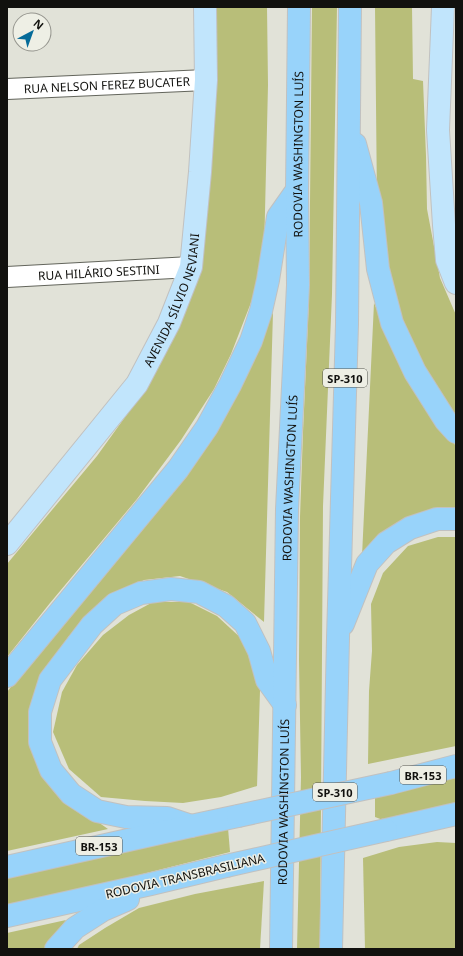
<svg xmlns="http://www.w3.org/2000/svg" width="463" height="956" font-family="'Noto Sans',sans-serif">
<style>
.green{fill:#b8be79}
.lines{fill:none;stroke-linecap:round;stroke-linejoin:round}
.minor-casing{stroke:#63655c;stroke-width:22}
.major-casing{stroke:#c1c1c0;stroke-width:24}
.highway-casing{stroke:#c1c1c0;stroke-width:24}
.minor{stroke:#fff;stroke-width:20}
.major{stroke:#c1e5fc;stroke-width:22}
.highway{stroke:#98d3fa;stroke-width:22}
.highway-bridge-casing{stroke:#c1c1c0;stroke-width:24;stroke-linecap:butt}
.highway-bridge{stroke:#98d3fa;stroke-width:22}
.labels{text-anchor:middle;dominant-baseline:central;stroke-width:3;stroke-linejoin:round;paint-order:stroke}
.shield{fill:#eeefe5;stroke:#53544e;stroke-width:1}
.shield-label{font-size:11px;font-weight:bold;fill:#11110e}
.street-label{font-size:12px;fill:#11110e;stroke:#eeefe5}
</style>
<rect width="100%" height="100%" fill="#e1e2d8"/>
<g class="green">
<polygon points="216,7 267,7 268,85 264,254 252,300 231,354 214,389 181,440 137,499 50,603 7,657 7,564 97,456 146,388 174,338 197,271 211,145 217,37"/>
<polygon points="312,7 337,7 332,294 323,506 320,949 297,949 301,777 299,660 300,517 303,432 309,300"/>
<polygon points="375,7 412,7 413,79 423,81 426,156 427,209 440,278 456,315 456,426 419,369 388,285 377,203"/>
<polygon points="374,303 387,333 424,407 456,446 456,509 362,556"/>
<polygon points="273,312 264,622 227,592 180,576 144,580 104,603 69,636 46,670 31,718 61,796 108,829 7,851 7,692 226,414"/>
<polygon points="438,537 456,537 456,746 368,764 369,691 372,651 371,604 383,573 408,546"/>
<polygon points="153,602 189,602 217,616 243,640 260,690 257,786 221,797 183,803 145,801 101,797 69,769 53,732 62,692 77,665 103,635 129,615"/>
<polygon points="456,778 456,804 383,820 375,817 375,797"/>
<polygon points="228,828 230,852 111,882 7,905 7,878"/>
<polygon points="437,842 456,843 456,949 365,949 363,858 399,847"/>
<polygon points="264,881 260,949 77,949 79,945 105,928 139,908 195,894"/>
<polygon points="66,920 44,949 7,949 7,933"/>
</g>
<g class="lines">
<g class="minor-casing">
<g id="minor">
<path id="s1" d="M 7,89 L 206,80"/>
<path id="s2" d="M 7,277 L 191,267"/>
</g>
</g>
<g class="major-casing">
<g id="major">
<polyline points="443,7 438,130 444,225 447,260 456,283"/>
<path id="s3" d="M 7,544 L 137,384 L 169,323 L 191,267 L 200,172 L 206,80 L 205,7"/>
</g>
</g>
<g class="highway-casing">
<g id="highway">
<polyline points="355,144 371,203 378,269 392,323 415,372 446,421 456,432"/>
<polyline points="343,624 367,564 386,543 410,528 437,519 456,519"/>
<polyline points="7,676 178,469 207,427 230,385 251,341 261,311 268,280 278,217 297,190"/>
<polyline points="391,783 456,766"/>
<polyline points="191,826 167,818 126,817 97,811 71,794 51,770 40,742 40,712 50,680 92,625 115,604 141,593 171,589 199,592 226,606 245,623 259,651 267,680 285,705"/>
<polyline points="386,830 456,814"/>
<polyline points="7,867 191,826 238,816"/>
<polyline points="7,916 151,884 226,866"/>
<polyline points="56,949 75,928 103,910 124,901 128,899"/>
<path id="s4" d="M 281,949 L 287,509 L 298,285 L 297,190 L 299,7"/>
<polyline points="331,949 338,638 347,324 350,7"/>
</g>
</g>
<use href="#minor" class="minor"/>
<use href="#major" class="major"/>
<use href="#highway" class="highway"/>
<g class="highway-bridge-casing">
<g id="highway-bridge">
<polyline points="238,816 391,783"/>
<polyline points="226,866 386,830"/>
</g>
</g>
<use href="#highway-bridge" class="highway-bridge"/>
</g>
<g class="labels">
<g class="shield">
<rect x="323" y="369" width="44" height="18" rx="3"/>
<rect x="400" y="766" width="46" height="18" rx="3"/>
<rect x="313" y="783" width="44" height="18" rx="3"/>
<rect x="76" y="837" width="46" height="18" rx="3"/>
</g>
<g class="shield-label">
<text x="345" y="378">SP-310</text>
<text x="423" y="775">BR-153</text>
<text x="335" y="792">SP-310</text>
<text x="99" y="846">BR-153</text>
</g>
<g class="street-label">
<text stroke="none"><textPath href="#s1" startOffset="100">RUA NELSON FEREZ BUCATER</textPath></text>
<text stroke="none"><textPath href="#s4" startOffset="795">RODOVIA WASHINGTON LUÍS</textPath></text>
<text stroke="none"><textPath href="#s2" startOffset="92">RUA HILÁRIO SESTINI</textPath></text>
<text stroke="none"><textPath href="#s3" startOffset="298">AVENIDA SÍLVIO NEVIANI</textPath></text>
<text stroke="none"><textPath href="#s4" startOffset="471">RODOVIA WASHINGTON LUÍS</textPath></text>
<text stroke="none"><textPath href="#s4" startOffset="147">RODOVIA WASHINGTON LUÍS</textPath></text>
<text transform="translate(185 876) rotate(-13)">RODOVIA TRANSBRASILIANA</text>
</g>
</g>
<rect width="463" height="956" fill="none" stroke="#11110e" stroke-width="16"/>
<g transform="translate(32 32) rotate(41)"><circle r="19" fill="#eeefe5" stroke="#96968f"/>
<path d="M0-3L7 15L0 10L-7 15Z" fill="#056b99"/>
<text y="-6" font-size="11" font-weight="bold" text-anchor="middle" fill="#11110e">N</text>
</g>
</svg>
